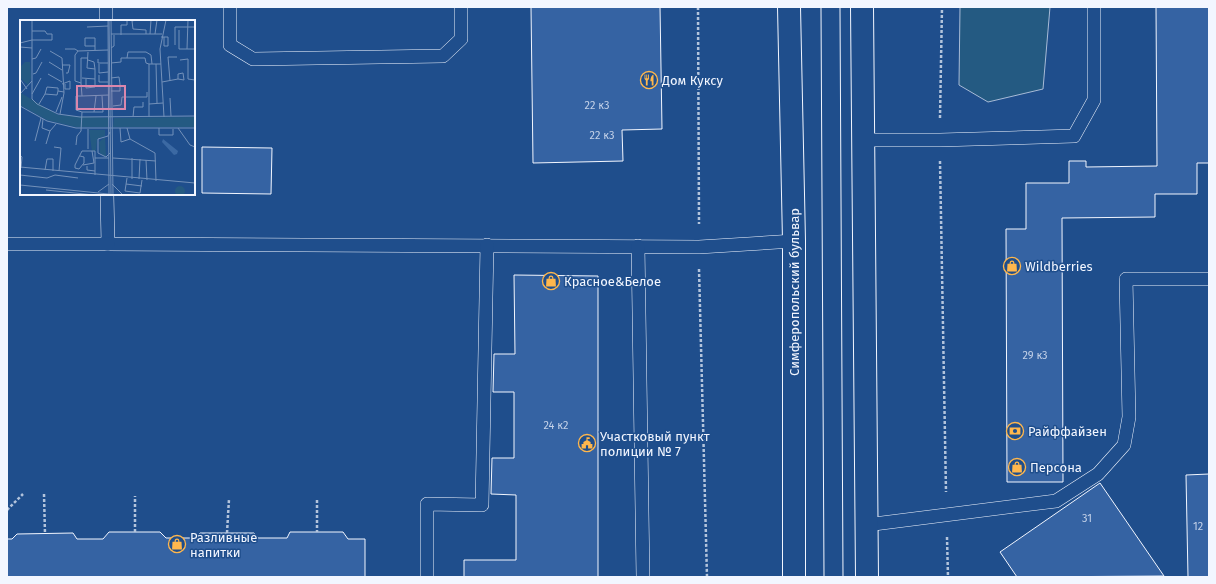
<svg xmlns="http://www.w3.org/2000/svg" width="1216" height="584" font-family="'Fira Sans',sans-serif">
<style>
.green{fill:#245a82;stroke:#a8bbd7}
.building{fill:#3563a3;stroke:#f2f6ff}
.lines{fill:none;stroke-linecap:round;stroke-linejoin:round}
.service-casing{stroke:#f2f6ff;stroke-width:14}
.secondary-casing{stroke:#f2f6ff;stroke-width:24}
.path{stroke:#b3c4dc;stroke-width:2.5;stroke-dasharray:3 2;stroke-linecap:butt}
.service{stroke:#1f4e8c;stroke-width:13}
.secondary{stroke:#1f4e8c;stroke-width:22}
.tram{stroke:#f2f6ff;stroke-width:1}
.labels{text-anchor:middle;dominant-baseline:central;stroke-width:3;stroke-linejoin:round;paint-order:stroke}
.number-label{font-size:11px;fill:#c3d1e8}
.poi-label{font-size:13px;fill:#f2f6ff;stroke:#1f4e8c;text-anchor:start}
.street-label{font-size:13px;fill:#f2f6ff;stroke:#1f4e8c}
.inset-road{fill:none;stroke:#7391ba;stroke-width:1}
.view{fill:#da87ad;fill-opacity:0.15;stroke:#da87ad;stroke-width:2}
.inset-edge{fill:none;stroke:#f2f6ff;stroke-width:2}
</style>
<rect width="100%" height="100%" fill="#1f4e8c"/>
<polygon class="green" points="960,7 1050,7 1043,89 988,102 959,85"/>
<g class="building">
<polygon points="531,7 660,7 662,129 622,130 623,161 533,163"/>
<polygon points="1156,7 1209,7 1209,163 1197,163 1197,194 1155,194 1155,217 1062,218 1063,482 1007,482 1006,229 1026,229 1026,183 1069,183 1069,161 1086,161 1086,167 1157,166"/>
<polygon points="202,147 272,148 271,194 202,193"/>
<polygon points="514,275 598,276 598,577 464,577 464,560 516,560 516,495 491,494 492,458 514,458 514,392 493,392 494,354 515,354"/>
<polygon points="1209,474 1209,577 1188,577 1186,475"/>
<polygon points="1100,483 1164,576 1017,577 1000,552"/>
<polygon points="109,532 160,532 166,538 196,538 200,533 254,533 258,538 287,538 290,532 343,532 348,539 365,539 365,577 7,577 7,539 12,539 17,534 73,533 77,539 103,539"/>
</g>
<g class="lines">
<g class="service-casing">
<g id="service">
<polyline points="106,7 106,21"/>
<polyline points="230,7 230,45 253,59 443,56 461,39 461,7"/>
<polyline points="864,140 940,140 1074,136 1094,100 1094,7"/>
<polyline points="107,194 108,244 699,247 794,241"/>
<polyline points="7,244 108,244"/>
<polyline points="638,246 643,577"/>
<polyline points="866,525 1056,501 1098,474 1124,445 1129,417 1126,279 1209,279"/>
<polyline points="427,577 427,504 482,505 487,245"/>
</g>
</g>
<g class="secondary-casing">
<g id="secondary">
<polyline points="789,7 794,241 794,577"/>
<polyline points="862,7 867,577"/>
</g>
</g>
<g class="path">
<polyline points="698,7 699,224"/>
<polyline points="940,118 942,7"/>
<polyline points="940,161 946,492"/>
<polyline points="699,269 707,577"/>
<polyline points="44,494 45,534"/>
<polyline points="317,500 317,532"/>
<polyline points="7,510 23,494"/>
<polyline points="135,532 135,496"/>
<polyline points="227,533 229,499"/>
<polyline points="947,537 948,577"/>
</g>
<use href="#service" class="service"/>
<use href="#secondary" class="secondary"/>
<g class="tram">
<polyline points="821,7 824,577"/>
<polyline points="840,7 843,577"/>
</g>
</g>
<defs>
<g id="restaurant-ring" transform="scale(0.9)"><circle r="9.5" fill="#1f4e8c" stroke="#ffb74d" stroke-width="1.5"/><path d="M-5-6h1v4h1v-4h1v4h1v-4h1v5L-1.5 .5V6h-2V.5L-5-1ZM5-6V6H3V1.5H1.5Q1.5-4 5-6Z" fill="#ffb74d"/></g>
<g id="shop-ring" transform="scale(0.9)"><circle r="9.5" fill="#1f4e8c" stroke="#ffb74d" stroke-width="1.5"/><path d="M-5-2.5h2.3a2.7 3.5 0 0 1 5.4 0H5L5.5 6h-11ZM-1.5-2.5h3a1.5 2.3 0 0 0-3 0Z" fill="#ffb74d"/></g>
<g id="bank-ring" transform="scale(0.9)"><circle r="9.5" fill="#1f4e8c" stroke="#ffb74d" stroke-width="1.5"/><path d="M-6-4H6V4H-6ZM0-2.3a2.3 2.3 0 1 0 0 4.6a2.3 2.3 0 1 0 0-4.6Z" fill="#ffb74d"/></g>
<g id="civic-ring" transform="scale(0.9)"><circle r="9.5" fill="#1f4e8c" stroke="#ffb74d" stroke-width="1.5"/><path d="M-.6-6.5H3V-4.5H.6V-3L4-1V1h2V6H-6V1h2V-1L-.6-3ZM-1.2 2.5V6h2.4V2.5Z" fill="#ffb74d"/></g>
</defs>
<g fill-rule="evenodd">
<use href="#restaurant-ring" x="649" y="80"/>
<use href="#shop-ring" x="1012" y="266"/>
<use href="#shop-ring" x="551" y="281"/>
<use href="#bank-ring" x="1015" y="431"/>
<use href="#civic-ring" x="587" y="443"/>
<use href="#shop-ring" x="1017" y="467"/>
<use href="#shop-ring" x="177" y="544"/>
</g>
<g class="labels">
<g class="number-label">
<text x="597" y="105">22 к3</text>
<text x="602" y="135">22 к3</text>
<text x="1035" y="355">29 к3</text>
<text x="556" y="425">24 к2</text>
<text x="1087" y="518">31</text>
<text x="1198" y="526">12</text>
</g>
<g class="poi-label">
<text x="662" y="80">Дом Куксу</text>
<text x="1025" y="266">Wildberries</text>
<text x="564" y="281">Красное&amp;Белое</text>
<text x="1028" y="431">Райффайзен</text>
<text x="600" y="436">Участковый пункт<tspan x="600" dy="15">полиции № 7</tspan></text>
<text x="1030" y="467">Персона</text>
<text x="190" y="537">Разливные<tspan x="190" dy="15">напитки</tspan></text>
</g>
<g class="street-label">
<text transform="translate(794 292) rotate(-90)">Симферопольский бульвар</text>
</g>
</g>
<g transform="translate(20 20)">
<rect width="175" height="175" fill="#1f4e8c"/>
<path d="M 5,42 L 10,42 L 11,58 L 8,65 L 0,58 L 0,47 ZM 1,73 L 38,95 L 88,98 L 88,107 L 56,107 L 27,100 L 0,85 ZM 174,97 L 174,107 L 93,107 L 94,98 ZM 69,110 L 85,110 L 85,116 L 77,119 L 76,131 L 72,131 ZM 85,117 L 86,136 L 84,136 L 80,133 L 79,122 ZM155 171a5 5 0 1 1 10 0a5 5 0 1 1-10 0Z" fill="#245a82"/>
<path d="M 143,119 L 158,131 L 157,134 L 154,135 L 142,122 Z" fill="#3b69a3"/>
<path class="inset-road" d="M 12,0 L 12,79 L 17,84 L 38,94 L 60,97 L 175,96M 88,0 L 89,175M 89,0 L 91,175M 91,0 L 93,175M 116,0 L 112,1 L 113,9 L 126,10 L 126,14M 67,7 L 88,6M 159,10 L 159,29 L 175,29M 12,11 L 25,11 L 27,14 L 32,14 L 32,20 L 12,20M 91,14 L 142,14M 130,14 L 131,0M 135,14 L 137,0M 101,15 L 101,5 L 107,5 L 107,0M 141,17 L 148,17 L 148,26 L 144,26 L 144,17M 0,23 L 12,20M 155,25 L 155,7 L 175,7M 75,26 L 65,26 L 65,18 L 75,18 L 75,30M 0,27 L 12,28M 91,28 L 94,26 L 94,15M 45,29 L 55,29 L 58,31M 167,29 L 168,0M 88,30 L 58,31 L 55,35 L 55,61 L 61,63 L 62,76 L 89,75M 30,31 L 42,38 L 44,73 L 40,94M 68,32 L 67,48 L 75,49 L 74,42 L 68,40M 107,38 L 108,32 L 126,32 L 131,35 L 132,44M 12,39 L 16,38 L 21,29M 78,39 L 78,43 L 88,43M 160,40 L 168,39 L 168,59 L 175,60M 29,42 L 42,50M 91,43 L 101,42 L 101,38 L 125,38 L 126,43 L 129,44 L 141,44M 79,44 L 79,53 L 88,52M 129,44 L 129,97M 136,44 L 137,83M 42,45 L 50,45 L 48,53 L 46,53M 13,54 L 16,53 L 22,42M 28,54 L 42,62M 79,55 L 79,62 L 88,62M 62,58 L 75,59M 91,58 L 99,57 L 100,64 L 100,71 L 91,71M 0,59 L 7,69M 66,59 L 66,68 L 75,67 L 75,49M 150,61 L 148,37 L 157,37M 142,62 L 158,59 L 158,54 L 163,53 L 164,60 L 158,59M 61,63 L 61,38 L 68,38M 42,64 L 50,61 L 50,69 L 45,69 L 45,64M 0,74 L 12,61M 12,74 L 21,58M 25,74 L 27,67 L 38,68 L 38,71M 62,76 L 56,76 L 56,90 L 62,92M 150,78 L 151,96M 19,84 L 25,74 L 37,75 L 38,71 L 44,72M 129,84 L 143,83M 0,86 L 27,101 L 56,108 L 175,108M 93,86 L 101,85 L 102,77 L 127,77 L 127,72M 36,92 L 42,77M 74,92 L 76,76M 113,97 L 114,87 L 123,87 L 123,82M 144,97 L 140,29 L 146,0M 23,99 L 22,108 L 30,111 L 36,104M 100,108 L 101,122 L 110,119M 107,108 L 110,119 L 135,133 L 136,161M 139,108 L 139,115 L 153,115 L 153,109M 158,108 L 170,125 L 175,127M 68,109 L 68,129M 90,112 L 88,116 L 78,119 L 78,133 L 86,137 L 91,132M 15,121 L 21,98M 26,124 L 30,111M 56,125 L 57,116 L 61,111 L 62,92 L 83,92 L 82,76M 34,127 L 41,128 L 39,151M 0,135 L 2,137 L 1,148M 60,136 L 64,137 L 64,143 L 59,149 L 55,148 L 55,145 L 62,131 L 75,131 L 75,138M 93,138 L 136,141M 112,138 L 112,159M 126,140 L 127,160M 63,145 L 74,143 L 72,131M 67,146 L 67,150 L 75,151M 0,147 L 175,163M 25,150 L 27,139 L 33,139 L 33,151M 0,155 L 27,158 L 35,155 L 58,158M 75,155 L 75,138 L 89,138M 107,158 L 105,171 L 120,173 L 122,160M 119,159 L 120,139M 92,164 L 103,175M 106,164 L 122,166M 0,165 L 98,175M 26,170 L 74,175M 78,172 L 89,164"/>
<path class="view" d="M 57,66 L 105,66 L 105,89 L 57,89 Z"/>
<rect width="175" height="175" class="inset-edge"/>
</g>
<rect width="1216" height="584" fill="none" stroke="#f2f6ff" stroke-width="16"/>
</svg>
